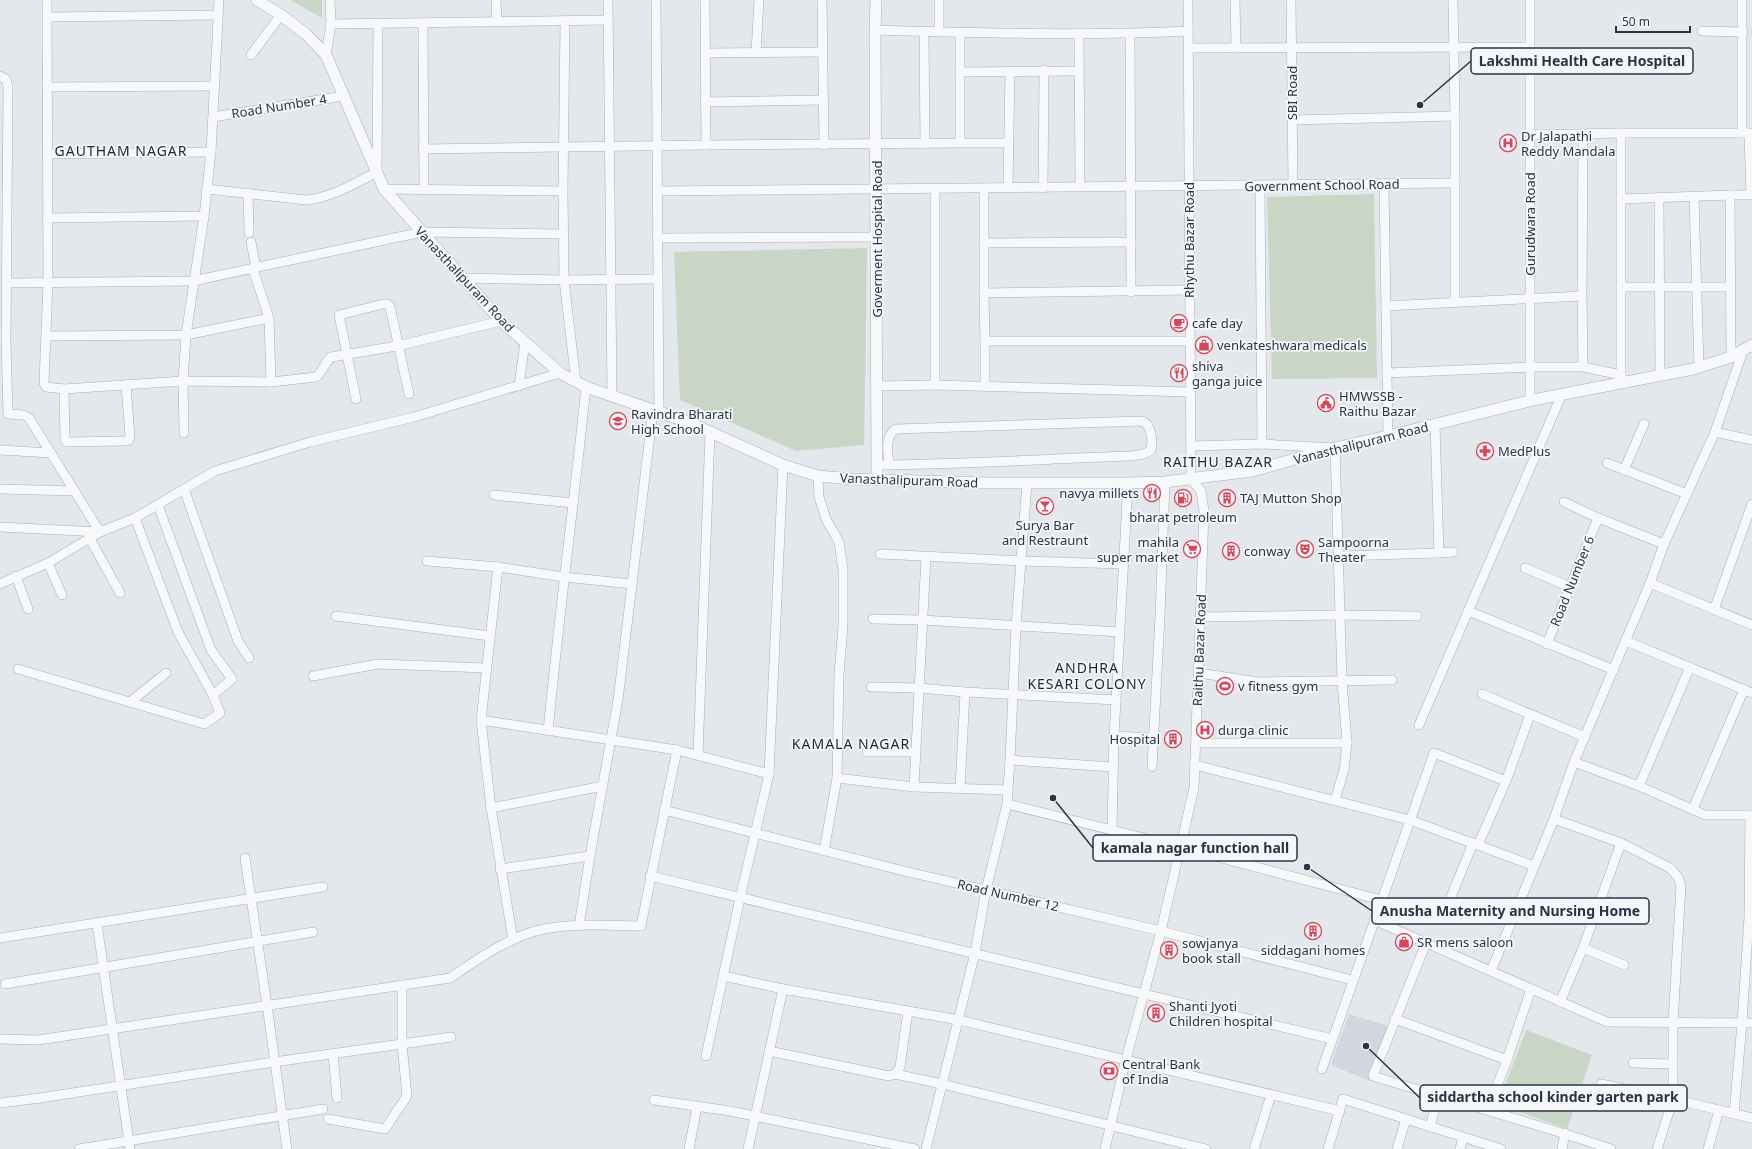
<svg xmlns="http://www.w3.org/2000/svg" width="1752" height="1149" font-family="'Noto Sans',sans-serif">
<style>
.built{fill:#d2d6de}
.green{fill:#c9d6c5}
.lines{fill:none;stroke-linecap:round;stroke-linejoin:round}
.minor-casing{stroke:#a9aeb7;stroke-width:10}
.tertiary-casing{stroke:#a9aeb7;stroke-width:12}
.minor{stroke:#f7f8fa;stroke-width:9}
.tertiary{stroke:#f7f8fa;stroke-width:11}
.labels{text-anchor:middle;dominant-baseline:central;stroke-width:3.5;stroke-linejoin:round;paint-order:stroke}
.street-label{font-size:13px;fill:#2b3445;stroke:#f4f6f9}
.poi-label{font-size:13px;fill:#2b3445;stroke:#f4f6f9;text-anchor:start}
.neighbourhood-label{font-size:14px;letter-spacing:1px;fill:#1d2536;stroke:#f4f6f9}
.leader{fill:none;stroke:#2b3445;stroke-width:1.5}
.callout-dot{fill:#2b3445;stroke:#f4f6f9;stroke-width:1.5}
.callout{fill:#f4f6f9;stroke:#2b3445;stroke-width:1.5}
.callout-label{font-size:14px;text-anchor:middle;font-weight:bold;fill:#2b3445}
</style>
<rect width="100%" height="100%" fill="#e4e7ec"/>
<polygon class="built" points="1349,1014 1388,1026 1370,1081 1331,1065"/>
<g class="green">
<polygon points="290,0 322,0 322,18"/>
<polygon points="1374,194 1377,378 1272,379 1267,197"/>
<polygon points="867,248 864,445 796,451 680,400 674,252"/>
<polygon points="1526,1030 1592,1055 1567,1129 1498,1104"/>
</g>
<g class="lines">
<g class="minor-casing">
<g id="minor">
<path d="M 47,0 L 48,283 L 44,383 L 46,387 L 64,389 L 183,381 L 271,382 L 316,377 C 323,372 324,363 331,357 L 397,346 L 501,321"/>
<polyline points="496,0 497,22"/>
<polyline points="608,0 612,396"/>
<polyline points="656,0 659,413"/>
<polyline points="705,0 706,145 960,143 960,72"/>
<polyline points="822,0 824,145"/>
<polyline points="939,0 939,32"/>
<polyline points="1235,0 1236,48"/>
<polyline points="1291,0 1293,185"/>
<polyline points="1453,0 1455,116 1455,301"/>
<polyline points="48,17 217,15"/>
<polyline points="565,21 563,191 564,280 576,382"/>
<polyline points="423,23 424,190"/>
<polyline points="331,24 608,20"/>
<path d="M 875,30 C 979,33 1084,36 1188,31"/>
<polyline points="924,31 925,144"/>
<polyline points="1702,31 1743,32"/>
<polyline points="960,33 960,72 1078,71"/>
<polyline points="1079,34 1080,187"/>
<polyline points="1130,34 1131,292"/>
<polyline points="1188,48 1530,47"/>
<polyline points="705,53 823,52"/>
<polyline points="756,53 759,0"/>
<polyline points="251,55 281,15"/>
<polyline points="326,55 331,24 330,0"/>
<polyline points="0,76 6,79 8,86 6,341 8,414 24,415 29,418 100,532 0,527"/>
<polyline points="47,87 215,86"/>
<polyline points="705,102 823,100"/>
<polyline points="213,117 344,96"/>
<polyline points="1292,120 1455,116"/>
<polyline points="1742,133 1742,0"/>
<polyline points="1583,134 1582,296 1583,367"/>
<polyline points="1530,135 1621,133 1752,133"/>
<polyline points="960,143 1008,143"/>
<polyline points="423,149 706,145"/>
<polyline points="47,154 211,152"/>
<polyline points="1384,184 1388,436"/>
<polyline points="1260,186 1262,444"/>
<polyline points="1008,188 1010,71"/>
<polyline points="1043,188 1044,70"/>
<path d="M 207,189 L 306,200 C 331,198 355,183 377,172 L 378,23"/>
<polyline points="384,189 563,191"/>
<polyline points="935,189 935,385"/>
<polyline points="984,189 984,293 1190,290"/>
<polyline points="657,191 1455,183"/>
<polyline points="248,193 249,233"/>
<polyline points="1730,195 1751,195 1749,133"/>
<polyline points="1694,197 1699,367"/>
<polyline points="1621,199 1730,195 1731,357"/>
<polyline points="1659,199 1660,375"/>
<polyline points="47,218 204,216"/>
<polyline points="657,238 877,237"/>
<polyline points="251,242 256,268"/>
<polyline points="984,243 1131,242"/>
<polyline points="253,269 269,318 271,382"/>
<polyline points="463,278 564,280 657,279"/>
<polyline points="7,283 193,281 422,232 564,234"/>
<polyline points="1621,287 1731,287"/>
<polyline points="984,293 985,341"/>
<polyline points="1386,306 1582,296"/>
<polyline points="46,336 186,335 269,318"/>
<polyline points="1387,373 1530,367 1583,367 1621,375"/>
<polyline points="1621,383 1621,133"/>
<polyline points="519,386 525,342"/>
<polyline points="877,386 935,385 1190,392"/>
<polyline points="985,386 985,341 1190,341"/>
<polyline points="64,389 65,440 67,442 124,441 129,440 130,437 126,385"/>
<polyline points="356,399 339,315 383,304 387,304 390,307 409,394"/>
<polyline points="1530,401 1530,0"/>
<polyline points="1715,432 1752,440"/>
<polyline points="184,433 183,381 186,335 204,216 211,152 219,0"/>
<polyline points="1191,446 1262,444 1335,448 1342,681 1347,743 1344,770 1335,800"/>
<polyline points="0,450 51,453"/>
<polyline points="1607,463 1687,494"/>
<path d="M 877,465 C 962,464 1046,459 1130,456 L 1144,454 L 1151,450 C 1153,441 1152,425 1142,421 L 896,429 C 884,437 888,452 889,465"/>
<polyline points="1624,470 1644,424"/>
<polyline points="818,476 819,497 826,519 839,542 843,570 843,626 839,674 837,778 824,851"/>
<polyline points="0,489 75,491"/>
<polyline points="184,489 238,641 249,658"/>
<polyline points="494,495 573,503"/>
<polyline points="1564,502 1598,518 1664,544"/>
<polyline points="158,505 211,650 232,679 213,695"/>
<polyline points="90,539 120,593"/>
<polyline points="1439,553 1453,552"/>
<polyline points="880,554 1021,561 1124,564"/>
<polyline points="1340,556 1439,553 1435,424"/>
<polyline points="427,561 498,567 564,577 632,584"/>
<polyline points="48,563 62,595"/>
<polyline points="498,567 481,720 491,808 513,940"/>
<polyline points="1525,568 1570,587"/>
<polyline points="16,576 28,609"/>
<polyline points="1650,583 1752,625"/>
<polyline points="0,584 48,563 100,532 135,518 215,471 310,442 414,417 560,373"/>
<polyline points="1714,610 1752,504"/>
<polyline points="1468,611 1614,670"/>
<polyline points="336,616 490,636"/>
<polyline points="1201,617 1340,615 1417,616"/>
<polyline points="873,619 922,620 1120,632"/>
<polyline points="1626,641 1752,693"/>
<polyline points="1547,644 1598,518"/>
<polyline points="18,669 204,724 220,713 213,695 178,632 135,518"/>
<polyline points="1199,673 1258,682 1392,680"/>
<polyline points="313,676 378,664 486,668"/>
<polyline points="871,687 919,688 965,692 1116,700"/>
<polyline points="1482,694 1585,737"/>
<polyline points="130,702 166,673"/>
<polyline points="481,720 677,750 769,774"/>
<polyline points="1419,725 1562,394"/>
<path d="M 548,731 C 559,616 574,502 586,387"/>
<polyline points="1114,736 1154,738"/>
<polyline points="1196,743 1347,743"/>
<polyline points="867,752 916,752"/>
<polyline points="698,755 710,433"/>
<polyline points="1010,760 1113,767"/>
<polyline points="1574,762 1639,786 1705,815 1752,815"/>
<polyline points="1195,765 1410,820 1534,866"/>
<polyline points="1152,767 1160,616 1165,482"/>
<polyline points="837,778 914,787 1008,790"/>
<polyline points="1639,786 1690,667"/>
<polyline points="914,787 926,557"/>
<polyline points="960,788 965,692"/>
<polyline points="1007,804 1180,847 1381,900"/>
<polyline points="491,808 603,786"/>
<polyline points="1693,809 1744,689"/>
<polyline points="664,810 904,871 1161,931 1352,980"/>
<polyline points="1554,819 1621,843 1670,868 1678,877 1681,886 1673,1023 1673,1099 1657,1149"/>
<polyline points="1112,830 1114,736 1128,483"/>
<polyline points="1478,845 1506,781 1530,715"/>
<polyline points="245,858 267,1005 287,1149"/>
<polyline points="500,869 590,856"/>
<polyline points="650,876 1332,1039"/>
<polyline points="1451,897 1473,843"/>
<polyline points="1602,899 1649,920"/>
<polyline points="1374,920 1607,1022 1752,1023"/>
<polyline points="97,924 130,1149"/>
<polyline points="579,926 590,856 618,700 653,410"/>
<polyline points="0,938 323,887"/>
<path d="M 1426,943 L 1373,1076 C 1452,1101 1532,1122 1611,1149"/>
<polyline points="1583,948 1624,965"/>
<polyline points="1491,971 1554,819 1574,762 1650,583 1664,544 1715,432 1743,351"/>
<polyline points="724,976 783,989 959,1020 1340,1111"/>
<polyline points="5,984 313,932"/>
<polyline points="1560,1002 1583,948 1621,843"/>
<polyline points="1395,1019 1507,1060"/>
<path d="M 0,1039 L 38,1040 L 450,978 C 478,959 510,936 544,929 C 576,923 609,925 641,926 L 677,750"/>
<polyline points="769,1051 889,1076 895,1074 900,1067 908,1011"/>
<polyline points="333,1054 337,1098"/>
<polyline points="706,1056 740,898 769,774 783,465"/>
<polyline points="1633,1063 1673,1064"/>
<polyline points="1322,1069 1434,753 1506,781"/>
<polyline points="895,1074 942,1084 1206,1149"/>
<polyline points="1601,1084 1673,1099 1752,1118"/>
<polyline points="654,1100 730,1111 915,1149"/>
<polyline points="0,1103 40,1098 274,1062 451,1037"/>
<polyline points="1488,1109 1507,1060 1531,989"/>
<polyline points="1734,1114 1742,1023 1749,917 1750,815"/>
<polyline points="328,1119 385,1129 407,1096 402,1044 402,985"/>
<polyline points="1430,1127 1438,1096"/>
<polyline points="79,1149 323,1109"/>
<polyline points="689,1149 697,1107"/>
<polyline points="748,1149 783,989"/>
<polyline points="926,1149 975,953 986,890 1007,804 1010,760 1016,626 1027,483"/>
<polyline points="1105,1149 1126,1059 1161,931 1194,788 1204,511 1201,491 1191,479 1188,0"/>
<polyline points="1254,1149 1271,1095"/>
<polyline points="1328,1149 1343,1099 1501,1149"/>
<polyline points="1397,1149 1406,1119"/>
<polyline points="1460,1149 1463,1137"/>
<polyline points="1562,1149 1565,1133"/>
<polyline points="1708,1149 1719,1110"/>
</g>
</g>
<g class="tertiary-casing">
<g id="tertiary">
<polyline points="257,0 281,15 306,34 326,55 384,189 501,321 560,373 586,387 688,422 783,465 818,476 852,479 988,483 1128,483 1165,482 1252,471 1335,448 1388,436 1533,400 1693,369 1731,357 1752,345"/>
<polyline points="876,0 875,30 877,479"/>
</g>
</g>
<use href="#minor" class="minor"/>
<use href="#tertiary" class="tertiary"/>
</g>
<defs>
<g id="hospital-ring" transform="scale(0.9)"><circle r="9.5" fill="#f4f6f9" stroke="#d1495b" stroke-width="1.5"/><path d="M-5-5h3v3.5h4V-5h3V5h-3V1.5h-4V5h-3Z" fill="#d1495b"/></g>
<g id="cafe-ring" transform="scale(0.9)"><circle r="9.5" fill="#f4f6f9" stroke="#d1495b" stroke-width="1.5"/><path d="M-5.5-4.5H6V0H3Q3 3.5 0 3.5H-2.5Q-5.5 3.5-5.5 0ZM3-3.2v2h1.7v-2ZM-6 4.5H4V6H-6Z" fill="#d1495b"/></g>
<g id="shop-ring" transform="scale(0.9)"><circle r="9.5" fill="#f4f6f9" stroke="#d1495b" stroke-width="1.5"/><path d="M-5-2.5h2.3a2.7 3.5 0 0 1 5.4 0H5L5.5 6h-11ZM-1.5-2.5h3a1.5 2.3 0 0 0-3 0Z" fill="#d1495b"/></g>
<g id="restaurant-ring" transform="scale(0.9)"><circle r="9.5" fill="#f4f6f9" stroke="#d1495b" stroke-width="1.5"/><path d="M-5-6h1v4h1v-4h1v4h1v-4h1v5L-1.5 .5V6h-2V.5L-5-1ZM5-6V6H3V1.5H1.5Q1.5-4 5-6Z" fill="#d1495b"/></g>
<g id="civic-ring" transform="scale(0.9)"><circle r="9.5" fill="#f4f6f9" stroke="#d1495b" stroke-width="1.5"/><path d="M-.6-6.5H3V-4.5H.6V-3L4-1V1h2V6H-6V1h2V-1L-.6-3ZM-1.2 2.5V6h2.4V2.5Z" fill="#d1495b"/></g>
<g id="school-ring" transform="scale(0.9)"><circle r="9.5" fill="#f4f6f9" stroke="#d1495b" stroke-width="1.5"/><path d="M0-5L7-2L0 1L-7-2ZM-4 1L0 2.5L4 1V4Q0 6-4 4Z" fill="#d1495b"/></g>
<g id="pharmacy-ring" transform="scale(0.9)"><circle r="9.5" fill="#f4f6f9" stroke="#d1495b" stroke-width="1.5"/><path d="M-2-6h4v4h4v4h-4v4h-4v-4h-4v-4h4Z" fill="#d1495b"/></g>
<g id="fuel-ring" transform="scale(0.9)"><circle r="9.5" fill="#f4f6f9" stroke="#d1495b" stroke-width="1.5"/><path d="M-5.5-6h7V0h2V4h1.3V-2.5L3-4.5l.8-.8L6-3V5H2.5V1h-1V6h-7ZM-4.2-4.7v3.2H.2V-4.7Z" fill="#d1495b"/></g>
<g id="building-ring" transform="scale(0.9)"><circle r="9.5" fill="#f4f6f9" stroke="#d1495b" stroke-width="1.5"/><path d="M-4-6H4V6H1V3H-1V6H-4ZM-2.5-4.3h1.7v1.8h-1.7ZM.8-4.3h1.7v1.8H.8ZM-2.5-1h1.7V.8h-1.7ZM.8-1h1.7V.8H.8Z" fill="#d1495b"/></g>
<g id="bar-ring" transform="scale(0.9)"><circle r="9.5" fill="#f4f6f9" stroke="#d1495b" stroke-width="1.5"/><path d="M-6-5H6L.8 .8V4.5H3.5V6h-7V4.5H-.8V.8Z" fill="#d1495b"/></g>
<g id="supermarket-ring" transform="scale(0.9)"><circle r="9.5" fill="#f4f6f9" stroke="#d1495b" stroke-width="1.5"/><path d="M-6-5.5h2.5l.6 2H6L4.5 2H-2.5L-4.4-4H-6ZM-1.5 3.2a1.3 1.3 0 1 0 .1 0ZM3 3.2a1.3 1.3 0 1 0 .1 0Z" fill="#d1495b"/></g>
<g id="theatre-ring" transform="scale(0.9)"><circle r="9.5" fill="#f4f6f9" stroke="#d1495b" stroke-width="1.5"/><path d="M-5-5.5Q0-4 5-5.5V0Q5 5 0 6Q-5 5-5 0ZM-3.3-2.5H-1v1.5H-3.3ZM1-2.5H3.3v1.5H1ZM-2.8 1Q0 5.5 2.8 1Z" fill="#d1495b"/></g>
<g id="stadium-ring" transform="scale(0.9)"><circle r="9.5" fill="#f4f6f9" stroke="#d1495b" stroke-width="1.5"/><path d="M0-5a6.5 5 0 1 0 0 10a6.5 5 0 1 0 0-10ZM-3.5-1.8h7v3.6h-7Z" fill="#d1495b"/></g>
<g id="bank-ring" transform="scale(0.9)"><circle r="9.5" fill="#f4f6f9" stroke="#d1495b" stroke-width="1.5"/><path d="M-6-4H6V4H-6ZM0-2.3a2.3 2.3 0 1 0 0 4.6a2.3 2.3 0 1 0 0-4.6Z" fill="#d1495b"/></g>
</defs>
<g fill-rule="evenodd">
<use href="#hospital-ring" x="1508" y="143"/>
<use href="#cafe-ring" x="1179" y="323"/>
<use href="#shop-ring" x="1204" y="345"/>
<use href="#restaurant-ring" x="1179" y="373"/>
<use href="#civic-ring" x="1326" y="403"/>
<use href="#school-ring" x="618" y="421"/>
<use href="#pharmacy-ring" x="1485" y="451"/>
<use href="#restaurant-ring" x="1152" y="493"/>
<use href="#fuel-ring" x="1183" y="498"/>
<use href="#building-ring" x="1227" y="498"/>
<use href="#bar-ring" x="1045" y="506"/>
<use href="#supermarket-ring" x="1192" y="549"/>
<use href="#theatre-ring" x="1305" y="549"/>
<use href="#building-ring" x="1231" y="551"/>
<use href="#stadium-ring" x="1225" y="686"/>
<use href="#hospital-ring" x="1205" y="730"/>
<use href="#building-ring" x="1173" y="739"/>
<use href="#building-ring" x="1313" y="931"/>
<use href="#shop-ring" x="1404" y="942"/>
<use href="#building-ring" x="1169" y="950"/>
<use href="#building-ring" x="1156" y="1013"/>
<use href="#bank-ring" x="1109" y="1071"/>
</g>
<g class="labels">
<g class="street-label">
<text transform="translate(1292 93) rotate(-90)">SBI Road</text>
<text transform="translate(279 106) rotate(-9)">Road Number 4</text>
<text transform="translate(1322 185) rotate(-1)">Government School Road</text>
<text transform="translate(1530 224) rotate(-90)">Gurudwara Road</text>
<text transform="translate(877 239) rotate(-90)">Goverment Hospital Road</text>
<text transform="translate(1189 240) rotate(-90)">Rhythu Bazar Road</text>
<text transform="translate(465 279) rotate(47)">Vanasthalipuram Road</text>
<text transform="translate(1361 443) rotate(-14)">Vanasthalipuram Road</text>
<text transform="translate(909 480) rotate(2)">Vanasthalipuram Road</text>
<text transform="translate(1572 581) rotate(-68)">Road Number 6</text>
<text transform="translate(1199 650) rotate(-88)">Raithu Bazar Road</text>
<text transform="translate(1008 895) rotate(13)">Road Number 12</text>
</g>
<g class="poi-label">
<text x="1521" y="136">Dr Jalapathi<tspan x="1521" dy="15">Reddy Mandala</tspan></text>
<text x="1192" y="323">cafe day</text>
<text x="1217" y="345">venkateshwara medicals</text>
<text x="1192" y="366">shiva<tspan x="1192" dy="15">ganga juice</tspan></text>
<text x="1339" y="396">HMWSSB -<tspan x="1339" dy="15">Raithu Bazar</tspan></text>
<text x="631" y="414">Ravindra Bharati<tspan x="631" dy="15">High School</tspan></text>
<text x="1498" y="451">MedPlus</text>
<text x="1139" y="493" text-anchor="end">navya millets</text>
<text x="1240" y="498">TAJ Mutton Shop</text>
<text x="1183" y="517" text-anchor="middle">bharat petroleum</text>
<text x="1045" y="525" text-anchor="middle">Surya Bar<tspan x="1045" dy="15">and Restraunt</tspan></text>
<text x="1179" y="542" text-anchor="end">mahila<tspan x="1179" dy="15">super market</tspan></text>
<text x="1318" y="542">Sampoorna<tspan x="1318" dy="15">Theater</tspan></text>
<text x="1244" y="551">conway</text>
<text x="1238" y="686">v fitness gym</text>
<text x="1218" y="730">durga clinic</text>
<text x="1160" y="739" text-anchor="end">Hospital</text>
<text x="1417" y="942">SR mens saloon</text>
<text x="1182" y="943">sowjanya<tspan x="1182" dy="15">book stall</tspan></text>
<text x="1313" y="950" text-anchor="middle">siddagani homes</text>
<text x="1169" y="1006">Shanti Jyoti<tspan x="1169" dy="15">Children hospital</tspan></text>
<text x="1122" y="1064">Central Bank<tspan x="1122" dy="15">of India</tspan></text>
</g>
<g class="neighbourhood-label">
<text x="121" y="150">GAUTHAM NAGAR</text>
<text x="1218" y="461">RAITHU BAZAR</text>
<text x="1087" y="667">ANDHRA<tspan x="1087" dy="16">KESARI COLONY</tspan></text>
<text x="851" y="743">KAMALA NAGAR</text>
</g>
</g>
<path class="leader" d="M1420 105L1471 61M1053 798L1093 848M1307 867L1372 911M1366 1046L1420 1098"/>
<g class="callout-dot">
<circle cx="1420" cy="105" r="4"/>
<circle cx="1053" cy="798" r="4"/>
<circle cx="1307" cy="867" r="4"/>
<circle cx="1366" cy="1046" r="4"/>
</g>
<g class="callout">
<rect x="1471" y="48" width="222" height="26" rx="4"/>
<rect x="1093" y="835" width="204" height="26" rx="4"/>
<rect x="1372" y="898" width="277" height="26" rx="4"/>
<rect x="1420" y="1085" width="267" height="26" rx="4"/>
</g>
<g class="callout-label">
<text x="1582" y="66">Lakshmi Health Care Hospital</text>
<text x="1195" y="853">kamala nagar function hall</text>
<text x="1510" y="916">Anusha Maternity and Nursing Home</text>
<text x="1553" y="1102">siddartha school kinder garten park</text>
</g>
<path d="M1616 26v6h74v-6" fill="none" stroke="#2b3445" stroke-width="2"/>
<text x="1622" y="26" font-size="12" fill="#2b3445" stroke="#f4f6f9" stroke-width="3" paint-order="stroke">50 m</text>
</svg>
